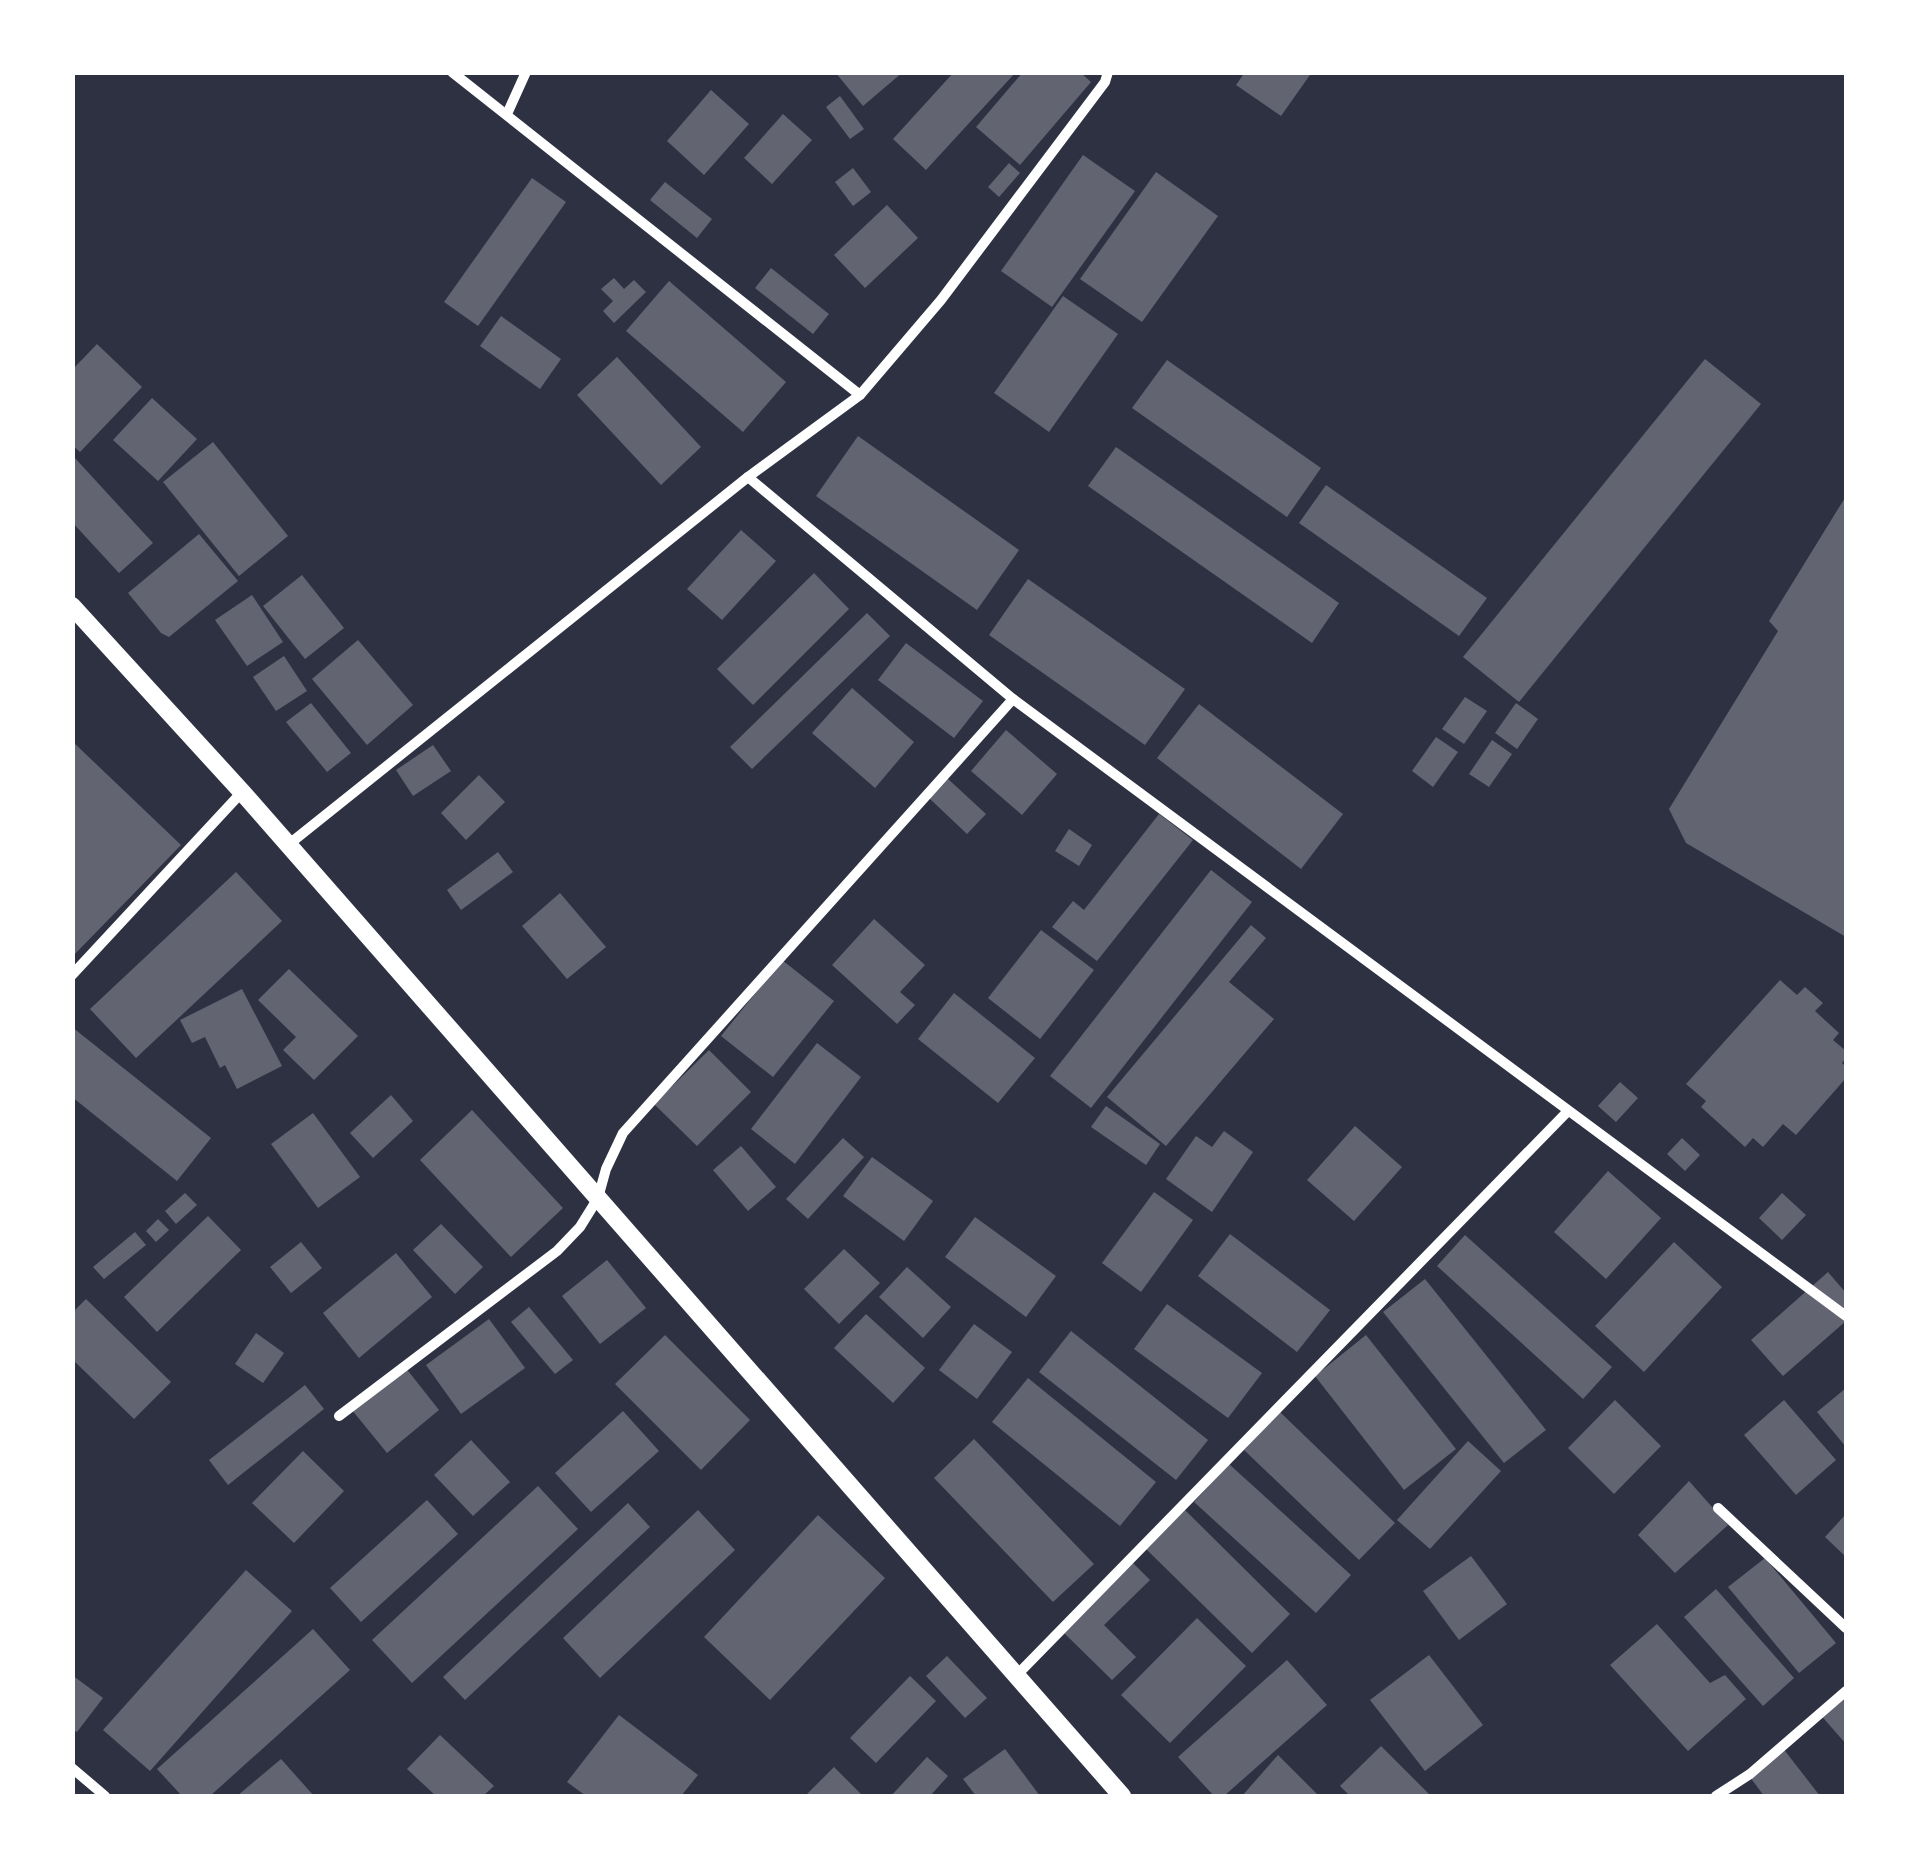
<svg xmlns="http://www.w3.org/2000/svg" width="1919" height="1869" font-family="'Work Sans',sans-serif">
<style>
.building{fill:#626471}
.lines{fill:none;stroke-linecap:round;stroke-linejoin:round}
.minor{stroke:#fff;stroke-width:10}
.tertiary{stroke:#fff;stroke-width:18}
</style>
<rect width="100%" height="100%" fill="#2d3142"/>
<g class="building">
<polygon points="835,72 903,72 863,106"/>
<polygon points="954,72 1016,72 926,170 893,139"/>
<polygon points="1023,72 1080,72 1091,82 1020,165 976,127"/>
<polygon points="1245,72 1312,72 1281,116 1236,85"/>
<polygon points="711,90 749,124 704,175 667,141"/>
<polygon points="840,96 864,129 850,139 826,107"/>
<polygon points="783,114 812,140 772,184 744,158"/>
<polygon points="1083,155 1135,191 1052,307 1001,271"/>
<polygon points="1009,163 1020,173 999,197 988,187"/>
<polygon points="853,168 871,192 853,206 835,182"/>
<polygon points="1156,172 1218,216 1142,322 1080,279"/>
<polygon points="532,178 566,202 478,326 444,302"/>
<polygon points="665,182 712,219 697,238 650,200"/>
<polygon points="887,205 918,238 865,288 834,255"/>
<polygon points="771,268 829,314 813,334 755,288"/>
<polygon points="614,278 624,289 634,280 646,292 614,323 603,311 613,301 601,289"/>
<polygon points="669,281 786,382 743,432 626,331"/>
<polygon points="1063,296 1118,334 1049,432 994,393"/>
<polygon points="501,316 561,359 540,389 480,346"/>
<polygon points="97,344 142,387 80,452 72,445 72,370"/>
<polygon points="617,357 701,447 661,485 577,395"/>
<polygon points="1705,359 1761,404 1519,702 1463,657"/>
<polygon points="1167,360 1321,468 1287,517 1132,408"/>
<polygon points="152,398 197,439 158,481 113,440"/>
<polygon points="858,436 1019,550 977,610 816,496"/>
<polygon points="213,442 288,536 239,576 163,482"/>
<polygon points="1116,447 1339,603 1312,643 1088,486"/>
<polygon points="74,457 153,543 119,573 72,522 72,459"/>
<polygon points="1326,485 1487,598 1459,636 1299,523"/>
<polygon points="1846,496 1846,937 1686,843 1669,809 1778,631 1769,621"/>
<polygon points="741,530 776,561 722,620 687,589"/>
<polygon points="199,534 238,581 169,637 161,633 128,593"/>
<polygon points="814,573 849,609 753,705 717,669"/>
<polygon points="302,575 344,628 305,659 263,606"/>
<polygon points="1028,579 1185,689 1145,745 989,635"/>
<polygon points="252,595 283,642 247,666 215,620"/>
<polygon points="867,613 890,636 752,769 730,747"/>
<polygon points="358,640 413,705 367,745 312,679"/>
<polygon points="906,643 983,701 954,738 878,680"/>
<polygon points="284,656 307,691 276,711 253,677"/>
<polygon points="852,688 914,742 875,788 812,733"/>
<polygon points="1465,697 1487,711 1464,744 1442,729"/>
<polygon points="311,703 351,753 327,772 286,722"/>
<polygon points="1516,703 1538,719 1517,749 1495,733"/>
<polygon points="1199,704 1343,814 1301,869 1157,758"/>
<polygon points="1006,730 1057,774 1022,815 971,771"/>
<polygon points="1436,737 1458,752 1433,787 1412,771"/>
<polygon points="1492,740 1512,754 1489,787 1469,774"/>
<polygon points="72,741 181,845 72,957"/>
<polygon points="433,745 451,771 413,796 396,770"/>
<polygon points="479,775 505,802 466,840 441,813"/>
<polygon points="947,778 986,814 967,834 929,798"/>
<polygon points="1159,814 1193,840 1097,961 1052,927 1073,901 1084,910"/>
<polygon points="1069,829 1092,845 1079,866 1055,851"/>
<polygon points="498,852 513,872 461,910 447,890"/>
<polygon points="1211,870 1252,902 1091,1108 1050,1076"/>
<polygon points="236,872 282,921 136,1058 90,1009"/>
<polygon points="560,893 606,947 567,979 522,926"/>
<polygon points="874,919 925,965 900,992 915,1005 897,1024 832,965"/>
<polygon points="1251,925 1266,938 1229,982 1274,1019 1166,1146 1107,1097"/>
<polygon points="1041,930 1094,970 1040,1039 988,998"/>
<polygon points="782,960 834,1001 773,1077 721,1036"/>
<polygon points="289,969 358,1036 314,1080 283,1050 296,1037 258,1000"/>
<polygon points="1780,980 1797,995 1805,987 1823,1003 1815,1011 1839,1033 1833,1040 1846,1051 1846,1058 1842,1063 1846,1067 1846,1078 1796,1135 1783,1124 1763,1147 1753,1138 1745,1147 1701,1107 1706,1101 1686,1084"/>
<polygon points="242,989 282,1066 237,1089 225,1065 220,1068 205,1037 192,1043 180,1020"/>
<polygon points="954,993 1035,1058 998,1103 918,1039"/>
<polygon points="72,1027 211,1138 177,1181 72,1097"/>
<polygon points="817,1043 861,1077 795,1164 751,1129"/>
<polygon points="709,1050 751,1092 697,1146 654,1104"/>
<polygon points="1620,1082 1638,1098 1616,1122 1598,1106"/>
<polygon points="391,1095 413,1121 373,1158 350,1133"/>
<polygon points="1106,1106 1160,1144 1146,1165 1091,1127"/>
<polygon points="472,1110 563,1208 511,1257 420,1160"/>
<polygon points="313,1113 360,1177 318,1208 271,1144"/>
<polygon points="1355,1126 1402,1167 1354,1221 1307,1180"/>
<polygon points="1224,1131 1253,1152 1212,1212 1166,1179 1196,1136 1212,1147"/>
<polygon points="843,1138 864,1157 808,1219 786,1199"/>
<polygon points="1682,1138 1700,1155 1685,1171 1667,1154"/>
<polygon points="741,1146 776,1187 748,1211 713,1170"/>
<polygon points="872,1157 933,1201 904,1241 843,1196"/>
<polygon points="1608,1171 1661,1218 1606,1279 1554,1232"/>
<polygon points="1154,1192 1193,1220 1141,1292 1102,1263"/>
<polygon points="185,1193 197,1205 176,1224 165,1211"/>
<polygon points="1782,1193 1806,1215 1782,1240 1759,1218"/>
<polygon points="208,1216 241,1250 157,1332 124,1297"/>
<polygon points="975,1217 1056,1276 1026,1317 945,1257"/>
<polygon points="158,1219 169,1230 156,1242 146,1231"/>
<polygon points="441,1224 483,1267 455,1294 413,1250"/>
<polygon points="135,1232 146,1245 104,1279 93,1267"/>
<polygon points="1230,1234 1330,1310 1297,1352 1198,1276"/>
<polygon points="1465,1235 1612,1367 1583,1399 1437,1266"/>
<polygon points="301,1242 322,1268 291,1293 270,1267"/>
<polygon points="1674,1242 1722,1287 1644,1372 1595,1326"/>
<polygon points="844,1249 880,1283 839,1324 804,1289"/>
<polygon points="396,1253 432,1297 359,1358 323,1313"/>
<polygon points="607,1260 646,1308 600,1344 562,1296"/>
<polygon points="907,1267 951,1307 923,1338 879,1297"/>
<polygon points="1828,1272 1846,1293 1846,1321 1783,1376 1751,1340"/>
<polygon points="1425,1279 1546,1430 1504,1463 1383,1312"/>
<polygon points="86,1299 171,1382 134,1419 72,1359 72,1313"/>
<polygon points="1167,1304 1262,1373 1228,1418 1134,1349"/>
<polygon points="529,1307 573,1360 555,1374 511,1322"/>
<polygon points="866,1314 925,1368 893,1403 834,1348"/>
<polygon points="489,1319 525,1368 461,1414 426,1365"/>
<polygon points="974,1324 1012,1352 977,1399 939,1370"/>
<polygon points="1071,1331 1208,1440 1176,1480 1039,1372"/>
<polygon points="256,1333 284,1353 263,1383 235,1364"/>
<polygon points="665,1335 750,1420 701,1470 615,1384"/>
<polygon points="1366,1335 1456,1449 1404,1490 1315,1376"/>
<polygon points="405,1367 439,1410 387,1453 352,1410"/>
<polygon points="1028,1378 1156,1482 1120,1526 992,1422"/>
<polygon points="305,1385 324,1409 228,1485 209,1460"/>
<polygon points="1846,1388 1846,1447 1817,1412"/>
<polygon points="1615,1400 1661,1446 1614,1494 1568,1448"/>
<polygon points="1784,1400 1836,1460 1796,1495 1744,1435"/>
<polygon points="623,1411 659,1451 591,1512 555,1473"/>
<polygon points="1280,1412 1395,1523 1359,1560 1244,1450"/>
<polygon points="974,1439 1094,1564 1053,1602 934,1478"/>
<polygon points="471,1440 510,1482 473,1516 434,1475"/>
<polygon points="1468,1441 1501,1471 1430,1549 1397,1520"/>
<polygon points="303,1451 344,1491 294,1543 252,1503"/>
<polygon points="1229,1464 1351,1575 1316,1613 1194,1502"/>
<polygon points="1689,1481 1728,1525 1675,1573 1638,1535"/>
<polygon points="538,1486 578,1529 412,1683 372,1640"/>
<polygon points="427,1500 458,1534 361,1622 330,1588"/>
<polygon points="628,1503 650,1527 465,1700 443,1677"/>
<polygon points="698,1510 735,1550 600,1678 563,1638"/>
<polygon points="1185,1510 1290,1614 1252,1653 1146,1549"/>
<polygon points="1846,1514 1846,1557 1825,1537"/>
<polygon points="818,1515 885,1578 770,1700 704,1637"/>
<polygon points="1471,1556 1507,1604 1459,1640 1423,1591"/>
<polygon points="1765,1558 1836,1643 1799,1673 1728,1587"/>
<polygon points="1133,1563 1150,1580 1104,1625 1136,1657 1112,1680 1063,1632"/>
<polygon points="246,1570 292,1611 150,1771 103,1730"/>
<polygon points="1716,1589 1794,1678 1763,1706 1684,1617"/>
<polygon points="1197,1618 1246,1666 1170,1743 1121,1695"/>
<polygon points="1657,1624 1710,1683 1725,1675 1746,1699 1688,1751 1610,1665"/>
<polygon points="313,1629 350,1670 210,1796 182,1796 157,1769"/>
<polygon points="1429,1655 1483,1725 1425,1771 1370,1700"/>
<polygon points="947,1656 987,1698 965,1718 926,1676"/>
<polygon points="1287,1660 1327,1705 1224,1796 1214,1796 1178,1757"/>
<polygon points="72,1675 103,1698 77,1732 72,1729"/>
<polygon points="910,1676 936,1701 876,1763 850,1738"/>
<polygon points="1846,1687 1846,1744 1818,1712"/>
<polygon points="619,1715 698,1775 681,1796 586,1796 567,1782"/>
<polygon points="440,1735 494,1786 483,1796 436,1796 407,1769"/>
<polygon points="1381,1746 1431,1796 1350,1796 1340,1786"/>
<polygon points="1782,1747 1820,1796 1764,1796 1747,1773"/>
<polygon points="1005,1749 1040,1796 976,1796 963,1779"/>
<polygon points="1278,1755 1319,1796 1242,1796"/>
<polygon points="927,1757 948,1776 930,1796 891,1796"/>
<polygon points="281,1759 314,1796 237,1796"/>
<polygon points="834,1767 863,1796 805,1796"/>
</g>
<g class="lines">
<g class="minor">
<polyline points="452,72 860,395"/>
<polyline points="507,114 526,72"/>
<polyline points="748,477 1013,699 1846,1316"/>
<polyline points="288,845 748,477 860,395 941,300 1105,82 1108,72"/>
<polyline points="72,975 242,792"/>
<polyline points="339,1416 557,1251 580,1227 598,1198 606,1169 623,1133 1013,699"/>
<polyline points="1718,1508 1846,1628"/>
<polyline points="1016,1676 1568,1111"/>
<polyline points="72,1768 105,1796"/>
<polyline points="1716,1796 1750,1774 1846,1691"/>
</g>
<polyline class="tertiary" points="72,606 242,792 1122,1796"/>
</g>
<rect width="1919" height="1869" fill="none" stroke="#ffffff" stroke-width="150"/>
</svg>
